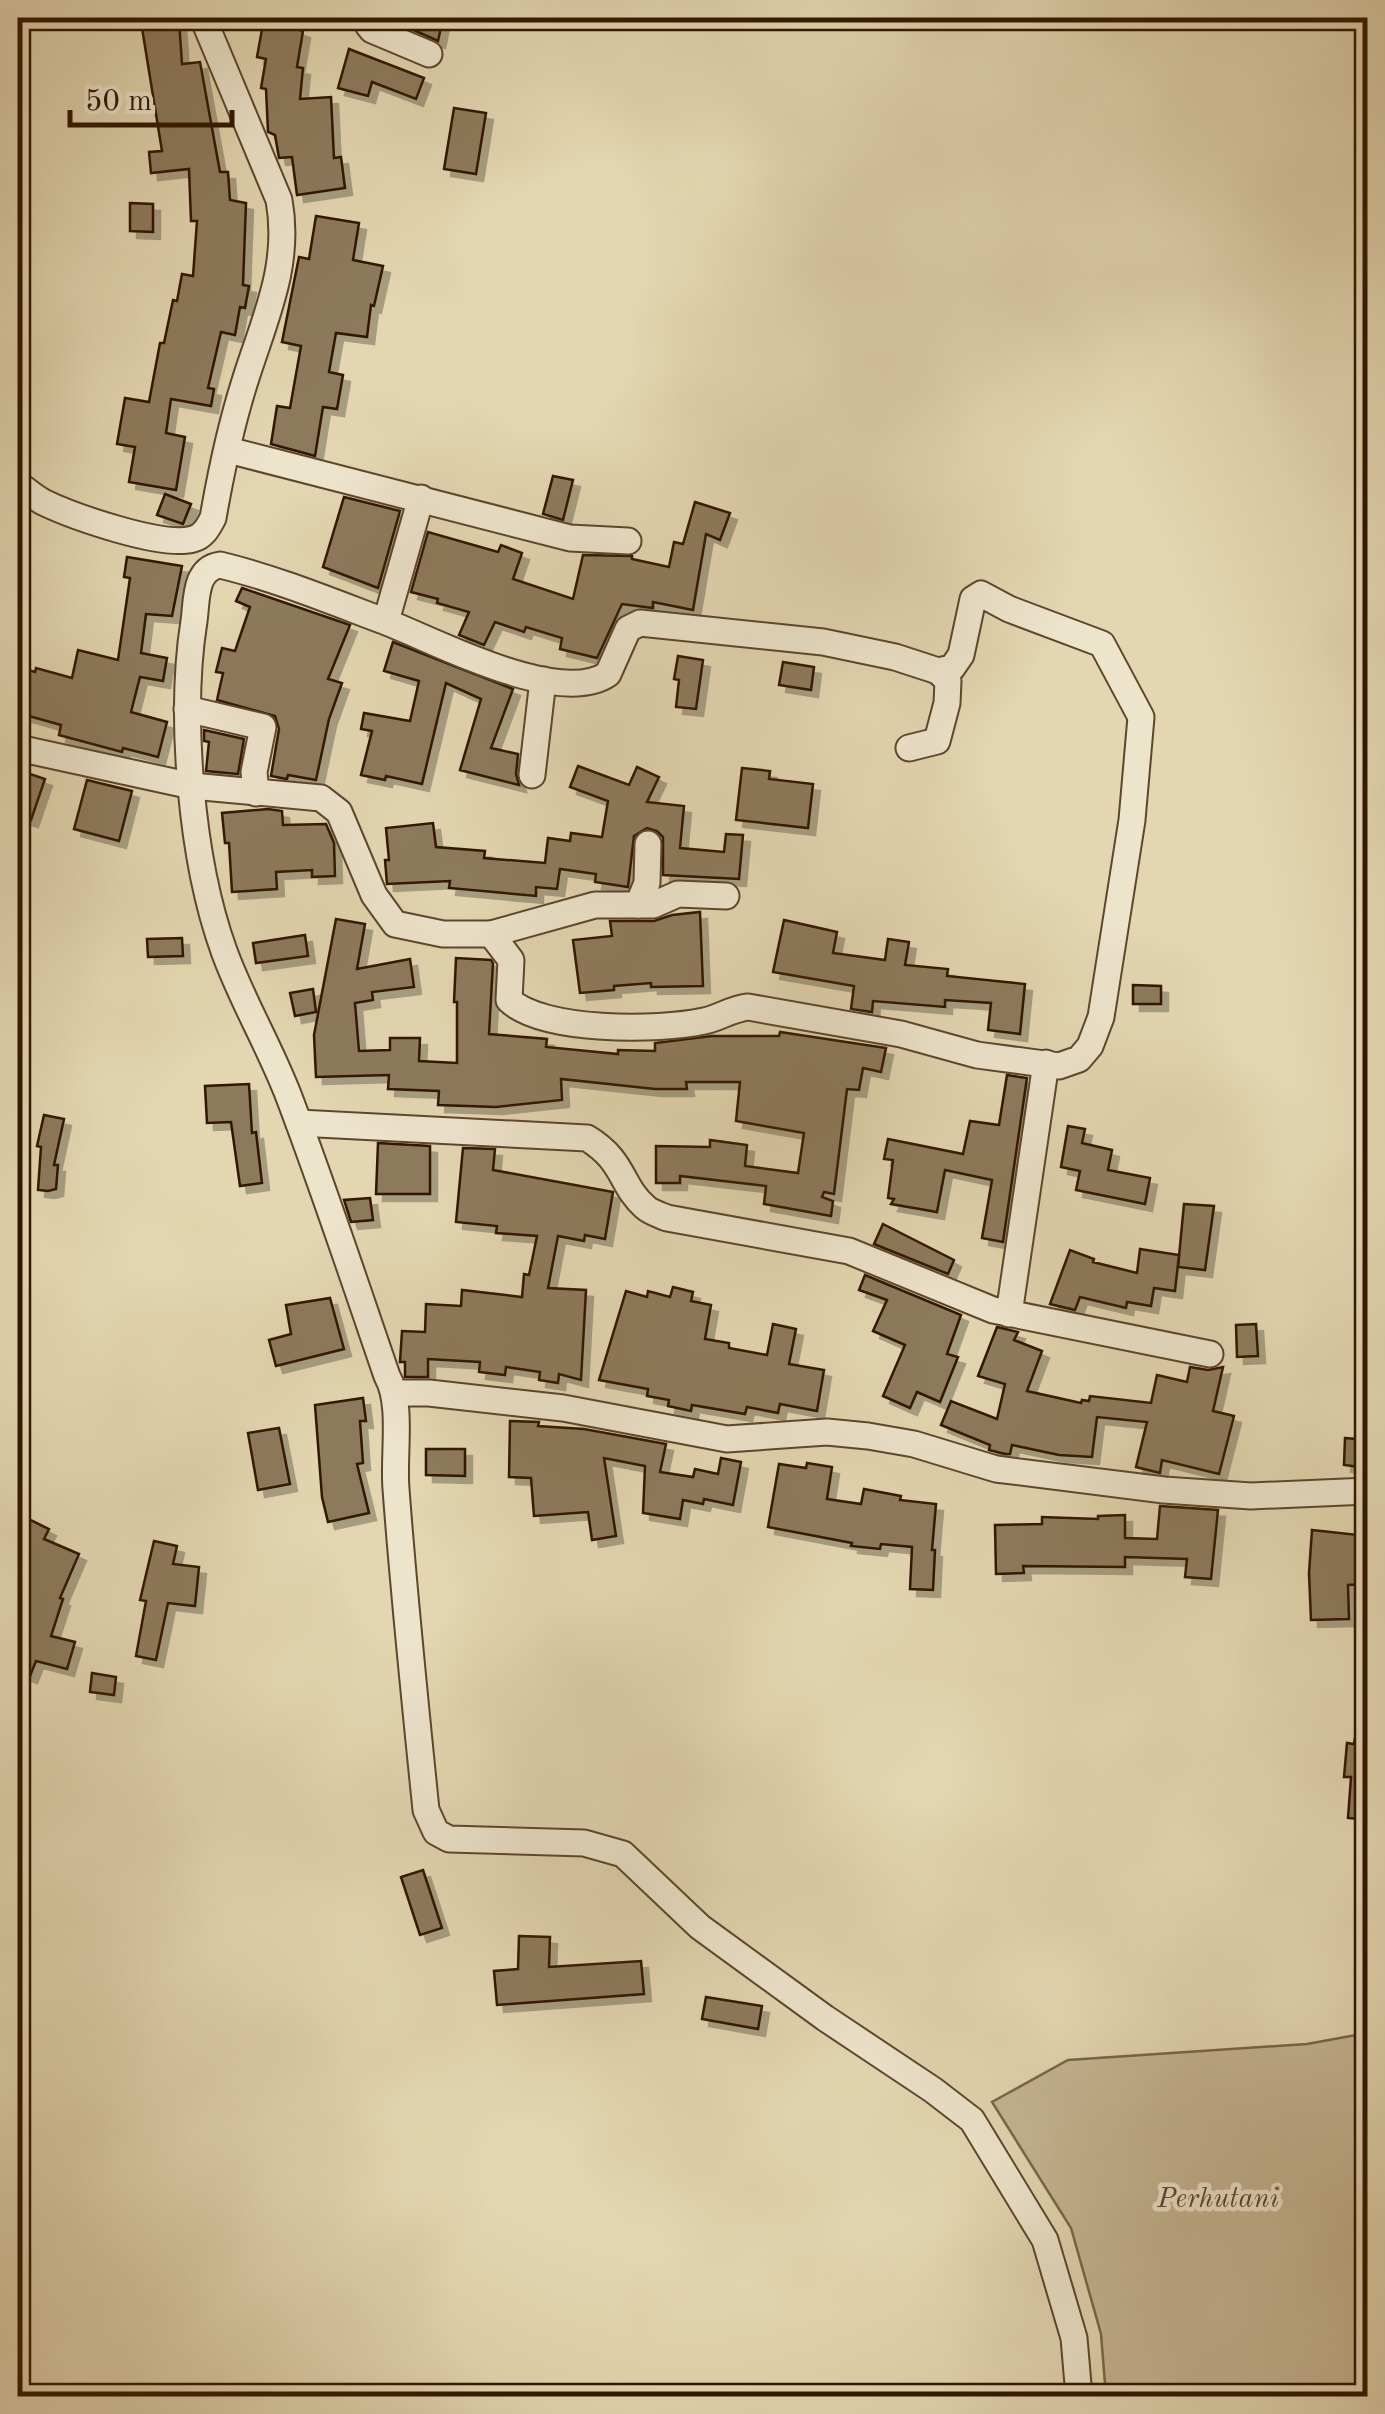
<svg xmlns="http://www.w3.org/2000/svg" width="1385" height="2414" font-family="'Old Standard TT',serif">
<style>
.green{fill:#c5b592;stroke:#7a6649;stroke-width:2.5}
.building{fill:#8d7a5c;stroke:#301600;stroke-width:2.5;filter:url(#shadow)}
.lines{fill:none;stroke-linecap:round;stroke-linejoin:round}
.minor-casing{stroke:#5d462c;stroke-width:29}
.minor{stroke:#ede4cc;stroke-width:25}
.labels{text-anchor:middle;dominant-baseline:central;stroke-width:9;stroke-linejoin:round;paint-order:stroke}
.park-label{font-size:28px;font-style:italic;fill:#5d462c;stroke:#ede4cc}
</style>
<defs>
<filter id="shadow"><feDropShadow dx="7" dy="7" stdDeviation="0" flood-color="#0004"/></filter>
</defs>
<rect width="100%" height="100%" fill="#e3d6b0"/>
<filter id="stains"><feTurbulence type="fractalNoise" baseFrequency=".002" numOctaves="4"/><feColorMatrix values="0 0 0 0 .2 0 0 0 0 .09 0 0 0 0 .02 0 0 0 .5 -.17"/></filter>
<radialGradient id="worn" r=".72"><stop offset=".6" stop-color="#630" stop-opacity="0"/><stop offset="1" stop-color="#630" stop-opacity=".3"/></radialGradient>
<polygon class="green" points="1367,2033 1367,2396 1106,2396 1101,2334 1071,2228 992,2102 1068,2060 1307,2044"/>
<g class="building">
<polygon points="264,18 294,18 291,27 303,31 297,67 303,68 300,99 331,97 334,158 341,157 345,188 297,195 292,157 279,158 275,135 268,132 266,89 261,88 266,59 257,57"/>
<polygon points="401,18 443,18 438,41 400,24"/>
<polygon points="179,20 182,64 200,62 220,172 228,172 230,200 246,203 243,285 249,286 245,308 240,307 235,335 221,332 208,388 214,389 211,406 171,399 166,433 185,437 176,490 129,482 135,447 117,444 125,398 149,402 160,343 164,343 173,300 177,301 182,274 193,276 197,221 191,221 189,169 151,173 149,152 162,151 141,22"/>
<polygon points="349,49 424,78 416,99 372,82 368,96 338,88"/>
<polygon points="454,108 486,113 476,174 444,169"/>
<polygon points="130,203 153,204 153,232 130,231"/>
<polygon points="316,216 359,223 353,260 383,266 374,306 371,305 367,337 336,333 329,372 343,375 337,409 323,407 315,456 271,444 277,406 290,408 301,346 282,342 299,257 309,259"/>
<polygon points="553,476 573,480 563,520 543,514"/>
<polygon points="165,494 191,504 183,524 157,515"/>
<polygon points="344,497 400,511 378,588 323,567"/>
<polygon points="695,502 730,513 720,540 706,534 693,610 653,602 653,608 622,604 597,658 560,649 562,638 526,627 524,632 495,622 484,645 459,635 469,612 437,603 438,599 411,592 428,532 498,552 501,545 522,553 513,579 573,599 583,555 632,556 632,559 669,567 674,542 683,544"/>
<polygon points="127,557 182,566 172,616 146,614 141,653 167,658 163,681 140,677 131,712 167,722 158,757 123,748 122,752 59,735 61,725 18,713 18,667 35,672 36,668 72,678 78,650 118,660 130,578 124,577"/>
<polygon points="242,588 350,625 328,679 342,683 329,719 316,780 288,775 287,779 271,776 279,729 275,716 217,700 223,673 216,672 222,648 235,651 250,607 236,601"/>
<polygon points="393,642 513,689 491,748 518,754 516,774 519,785 460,770 481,699 446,683 422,784 386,776 385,780 361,775 372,731 361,729 364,713 410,721 419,681 384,671"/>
<polygon points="678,656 703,660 696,709 676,707 679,680 674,679"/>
<polygon points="783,662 814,667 811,690 779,685"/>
<polygon points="204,730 244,739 238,774 206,771 209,742 204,741"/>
<polygon points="578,766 629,785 637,767 659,777 647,802 684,806 680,848 724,852 726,834 743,835 739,879 663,875 663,837 657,831 647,828 634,836 628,887 595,882 596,874 560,869 557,889 536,887 536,896 449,888 450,881 387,884 385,860 389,860 386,828 433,823 436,847 485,851 484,858 545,863 548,838 570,841 571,833 602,837 608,801 570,787"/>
<polygon points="742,768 770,771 769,779 813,784 808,828 736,820"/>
<polygon points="18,770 45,779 31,820 18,816"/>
<polygon points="87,780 132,791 119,841 74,829"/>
<polygon points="268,809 282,811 283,825 326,824 334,843 335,876 312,877 312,870 276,872 277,889 232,892 229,843 225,843 222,813"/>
<polygon points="700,912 703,986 651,987 651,983 614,986 614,990 580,993 573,940 612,936 610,921 654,921 672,915"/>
<polygon points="336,919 365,924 357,969 410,959 414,987 372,992 373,1000 355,1003 359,1051 390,1050 390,1038 420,1038 419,1061 457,1063 457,1002 454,1002 456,958 491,960 493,963 489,1034 547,1039 546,1047 618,1054 618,1050 655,1051 655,1043 712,1036 779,1036 780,1032 886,1048 881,1072 863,1068 859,1090 847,1089 834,1194 824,1192 822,1197 833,1201 831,1216 764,1204 766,1186 680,1176 680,1183 656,1183 656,1146 710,1147 710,1140 747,1145 745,1166 798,1173 804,1133 736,1121 740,1082 686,1082 687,1089 655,1089 561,1079 562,1100 496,1107 438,1105 439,1091 388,1089 389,1075 316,1077 314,1035"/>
<polygon points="784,920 837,932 833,953 885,960 888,939 909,942 905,965 948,969 947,976 1025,984 1020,1034 988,1030 991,1003 945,1000 945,1007 873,1001 872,1012 851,1009 854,986 773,972"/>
<polygon points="305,935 308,956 256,963 253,943"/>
<polygon points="182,938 183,956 148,957 147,939"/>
<polygon points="1133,985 1161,986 1161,1004 1133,1004"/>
<polygon points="313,989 316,1012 295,1016 290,993"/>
<polygon points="1007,1075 1027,1078 1003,1242 982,1238 992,1180 945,1170 937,1212 891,1204 894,1199 888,1198 893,1160 884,1159 888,1139 963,1154 970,1121 999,1125"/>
<polygon points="249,1084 252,1133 256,1132 262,1183 240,1186 231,1122 207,1123 205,1086"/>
<polygon points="44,1115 64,1119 54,1165 58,1165 56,1189 48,1191 38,1190 41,1147 37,1146"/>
<polygon points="1068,1126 1085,1129 1082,1143 1112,1150 1108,1170 1150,1178 1145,1204 1076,1190 1080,1171 1061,1167"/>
<polygon points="378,1143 430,1146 430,1194 376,1194"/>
<polygon points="463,1148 495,1149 493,1170 613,1192 605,1239 585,1235 584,1241 558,1236 548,1288 586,1290 581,1380 559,1374 558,1383 539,1380 540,1372 506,1367 505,1375 479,1372 480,1362 428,1359 428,1377 405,1377 405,1362 400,1362 402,1331 425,1332 426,1304 461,1306 462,1290 522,1297 524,1274 529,1275 537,1236 496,1233 497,1226 456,1222"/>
<polygon points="370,1198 373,1220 351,1222 344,1200"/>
<polygon points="1184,1204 1214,1206 1205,1270 1178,1267"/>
<polygon points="883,1224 954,1260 948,1274 874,1244"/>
<polygon points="1140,1249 1179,1255 1175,1291 1154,1288 1151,1306 1127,1302 1126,1308 1080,1297 1075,1310 1050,1304 1070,1250 1094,1259 1093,1262 1137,1273"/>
<polygon points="865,1275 961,1315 947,1354 958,1357 940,1402 917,1392 910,1408 883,1396 905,1345 873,1331 887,1300 859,1290"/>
<polygon points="673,1287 693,1292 691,1301 711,1305 705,1339 729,1343 729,1348 767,1355 773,1324 796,1329 789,1364 824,1370 817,1411 780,1404 778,1413 747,1407 745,1414 692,1405 691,1411 668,1406 669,1400 647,1396 648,1389 599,1380 626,1291 647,1297 648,1291 670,1297"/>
<polygon points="330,1298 344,1349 276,1366 269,1340 291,1334 286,1305"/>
<polygon points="1256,1324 1258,1356 1237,1357 1236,1325"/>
<polygon points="997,1327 1018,1332 1014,1340 1042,1351 1027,1391 1081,1403 1082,1400 1089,1401 1090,1396 1151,1403 1157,1375 1187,1382 1190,1367 1208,1370 1223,1367 1213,1411 1234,1416 1219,1474 1162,1460 1160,1473 1136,1467 1147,1422 1097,1417 1092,1457 1059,1455 1012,1445 1010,1454 1005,1454 989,1450 990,1445 941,1425 951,1401 997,1419 1005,1384 978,1376"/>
<polygon points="363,1398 366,1421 360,1421 363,1463 357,1464 369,1513 328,1522 322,1497 315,1405"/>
<polygon points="510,1421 539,1422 538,1426 584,1429 666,1444 660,1472 693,1477 695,1469 718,1474 721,1458 741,1462 733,1505 704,1499 703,1504 683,1500 680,1519 643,1513 645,1466 604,1458 616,1536 592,1540 588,1512 534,1516 531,1478 509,1477"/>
<polygon points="279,1428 290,1484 258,1490 248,1433"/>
<polygon points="1345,1438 1368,1440 1368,1468 1344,1465"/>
<polygon points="426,1449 465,1449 465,1476 426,1475"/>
<polygon points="807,1463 832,1467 827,1499 861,1504 864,1489 901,1496 900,1500 936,1504 932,1550 935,1550 933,1590 910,1589 912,1547 881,1544 880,1549 851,1546 852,1543 768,1527 779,1464 806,1468"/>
<polygon points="1160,1506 1218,1510 1211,1579 1185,1577 1187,1559 1125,1557 1125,1567 1023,1566 1024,1573 996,1574 995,1525 1042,1524 1042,1517 1098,1519 1098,1516 1125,1515 1125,1538 1157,1539"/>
<polygon points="18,1514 49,1529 44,1539 79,1554 60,1598 63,1599 51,1636 75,1642 67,1669 36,1661 30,1676 18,1671 18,1649 26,1627 18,1621"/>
<polygon points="1312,1530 1368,1536 1368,1584 1348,1585 1349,1619 1311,1620 1309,1573"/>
<polygon points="154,1541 177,1546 173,1564 199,1567 195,1606 168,1603 156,1660 136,1656 146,1601 140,1600"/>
<polygon points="92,1673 116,1677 114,1695 90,1692"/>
<polygon points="1355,1738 1368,1739 1368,1820 1348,1818 1351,1777 1344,1777 1347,1743 1354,1744"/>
<polygon points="423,1870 442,1928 420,1935 401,1877"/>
<polygon points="519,1936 550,1937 549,1967 641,1961 644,1994 497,2005 494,1971 518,1969"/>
<polygon points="706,1997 762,2006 758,2029 702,2019"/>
</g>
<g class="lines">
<g class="minor-casing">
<g id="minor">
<polyline points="368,18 368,25 372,30 429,54"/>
<polyline points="228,450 570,538 628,541"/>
<path d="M 18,484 C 26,490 34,497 43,502 C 72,516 162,548 193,539 C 204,536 208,527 213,518 C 221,472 231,425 245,381 C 264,320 291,266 279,200 L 203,18"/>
<polyline points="386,621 421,498"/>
<path d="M 938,671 L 895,657 L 823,642 L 640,623 L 628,629 L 608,674 C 558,708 433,639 381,620 C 328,600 274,578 220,565 C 194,569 197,601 194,621 C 179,716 191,860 224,951 C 242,1001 270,1047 289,1097 C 324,1189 355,1283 387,1376 C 403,1404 393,1455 396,1489 C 404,1596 415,1703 426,1810 L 436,1832 L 449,1839 L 584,1843 L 623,1854 L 700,1927 L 825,2018 L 933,2090 L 972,2120 L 1045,2240 L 1074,2338 L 1079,2396"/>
<polyline points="187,709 263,727 254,772 256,793"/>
<path d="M 18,748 L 192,786 L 321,798 L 339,812 L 374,895 L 395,924 L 443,934 L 491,934 L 511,960 L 509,1000 C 542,1032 659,1031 704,1021 C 719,1018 731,1009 748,1007 L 901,1034 L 977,1055 L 1059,1066 L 1079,1059 L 1090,1046 L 1101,1017 L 1132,820 L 1141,717 L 1102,644 L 1009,609 L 981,594 L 973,599 L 961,655 L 952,668 L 938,671 L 948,681 L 947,703 L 937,741 L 909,748"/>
<polyline points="532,775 543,680"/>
<polyline points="638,905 647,883 648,844"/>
<polyline points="491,934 595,905 653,905 678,894 726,896"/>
<path d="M 299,1123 L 587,1138 C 625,1161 620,1185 645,1207 C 650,1212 660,1215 667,1218 L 849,1251 L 993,1310 L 1210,1354"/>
<polyline points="1009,1314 1046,1063"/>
<polyline points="397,1393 429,1393 563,1408 727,1439 827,1432 868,1436 914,1444 996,1469 1164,1490 1251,1496 1368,1491"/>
</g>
</g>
<use href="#minor" class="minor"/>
</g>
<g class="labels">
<g class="park-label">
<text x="1218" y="2200">Perhutani</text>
</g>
</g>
<rect width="1385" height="2414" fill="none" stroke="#e3d6b0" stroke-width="60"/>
<rect x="20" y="20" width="1345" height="2374" fill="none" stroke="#301600" stroke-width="5"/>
<rect x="30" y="30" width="1325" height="2354" fill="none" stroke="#301600" stroke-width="2.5"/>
<path d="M70 110v15h162v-15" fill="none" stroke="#301600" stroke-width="5"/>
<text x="85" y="110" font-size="30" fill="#301600" stroke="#ede4cc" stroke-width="8" paint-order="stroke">50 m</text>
<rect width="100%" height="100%" filter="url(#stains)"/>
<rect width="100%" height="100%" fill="url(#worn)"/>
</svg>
